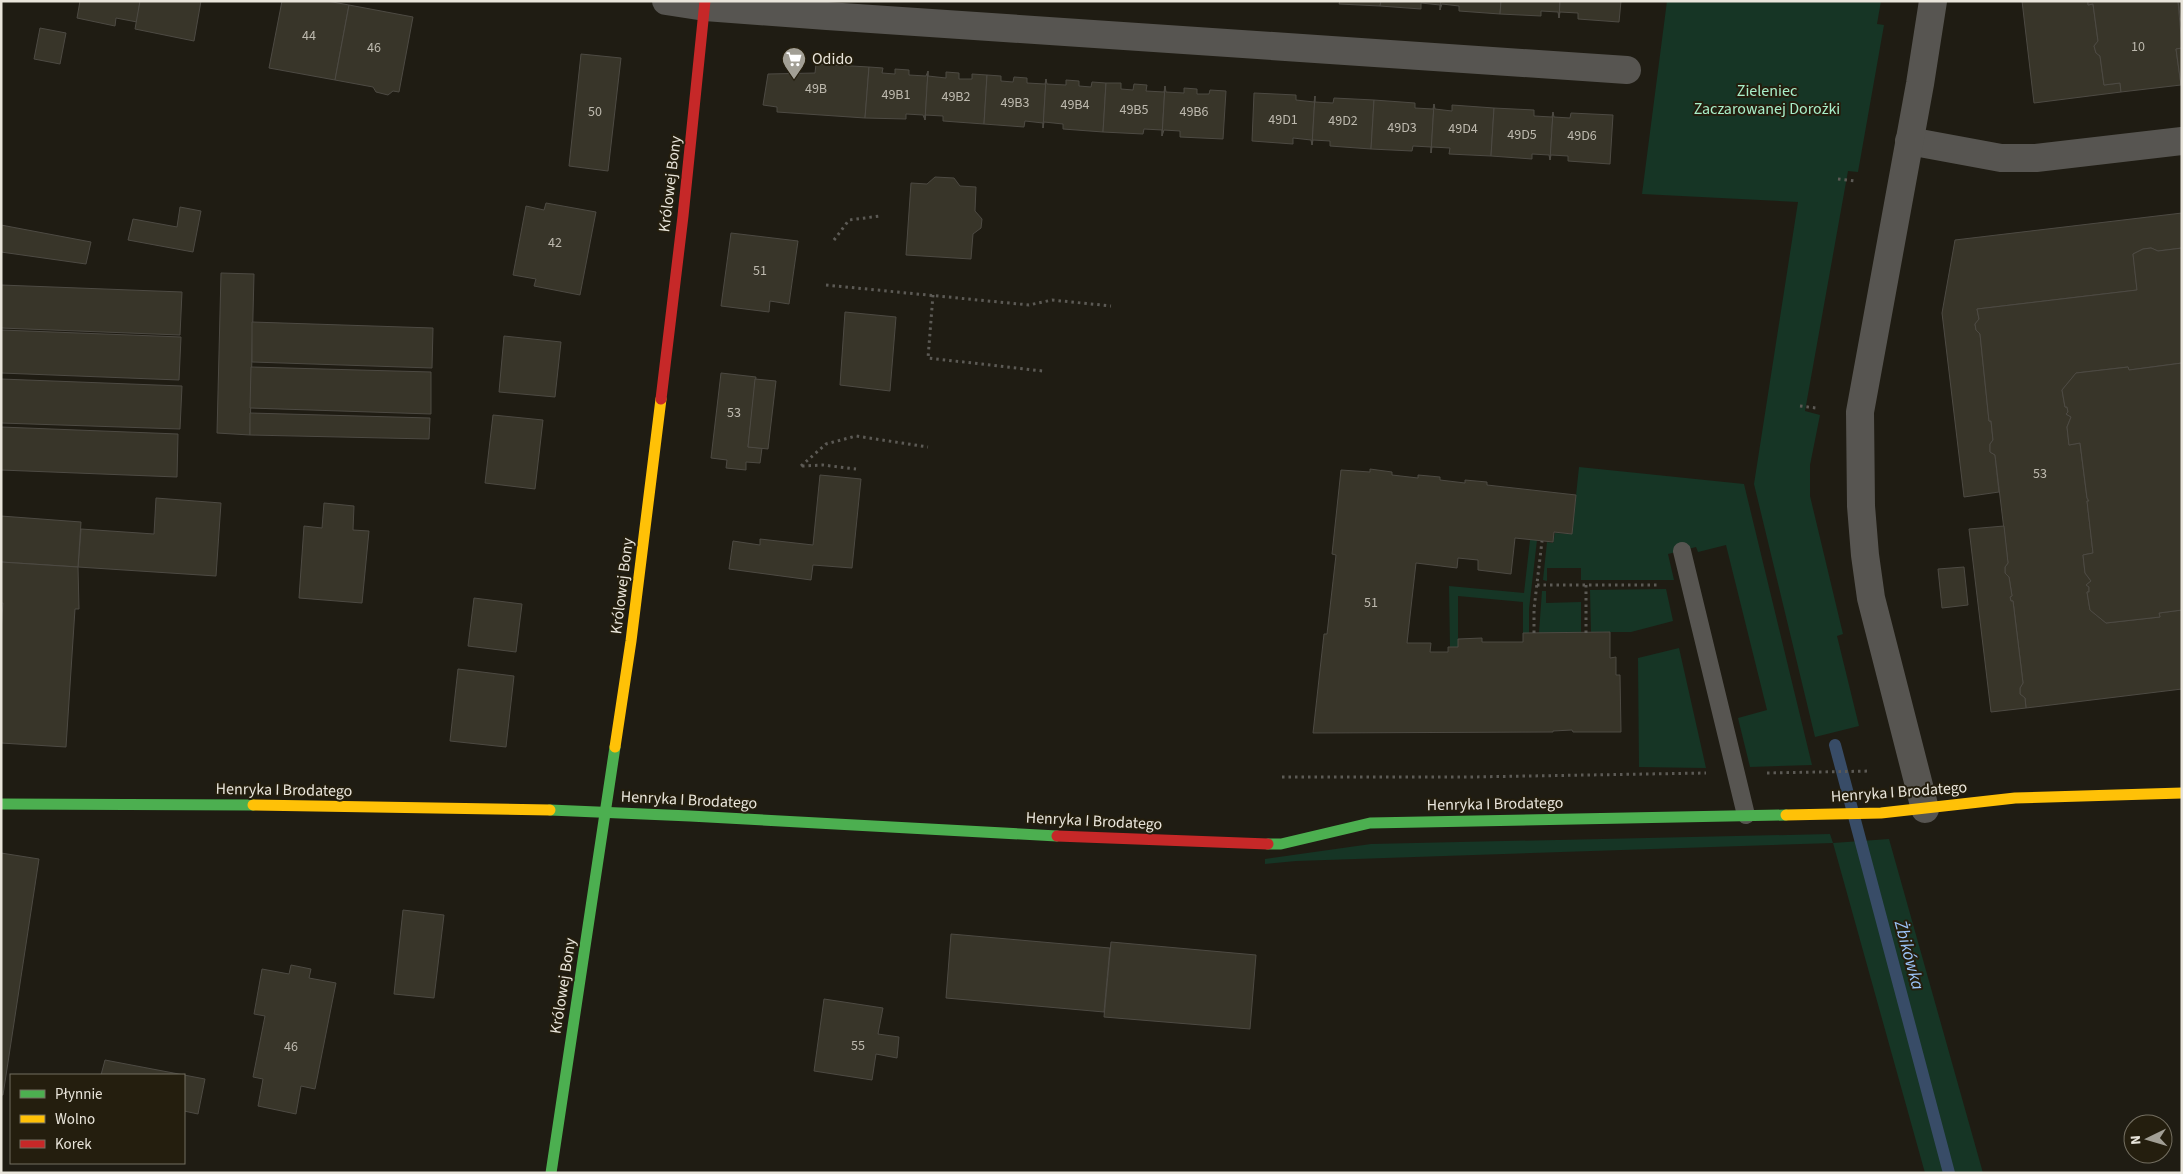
<svg xmlns="http://www.w3.org/2000/svg" width="2183" height="1174" font-family="'Source Sans 3',sans-serif">
<style>
.green{fill:#163525}
.lines{fill:none;stroke-linecap:round;stroke-linejoin:round}
.stream{stroke:#384c67;stroke-width:12}
.building{fill:#383529;stroke:#4d4a43}
.path{stroke:#5c5a55;stroke-width:3;stroke-dasharray:2.5 4;stroke-linecap:butt}
.lane{stroke:#575551;stroke-width:18}
.street{stroke:#575551;stroke-width:28}
.fast{stroke:#4caf50;stroke-width:11}
.slow{stroke:#ffc107;stroke-width:11}
.jam{stroke:#c62828;stroke-width:11}
.labels{text-anchor:middle;dominant-baseline:central;stroke-width:4;stroke-linejoin:round;paint-order:stroke}
.number-label{font-size:14px;fill:#bdb9ae}
.poi-label{font-size:16px;fill:#e9e5db;stroke:#241e0e;text-anchor:start}
.park-label{font-size:16px;fill:#a8eec9;stroke:#241e0e}
.street-label{font-size:16px;fill:#e9e5db;stroke:#241e0e}
.water-label{font-size:18px;font-style:italic;fill:#9bc3f8;stroke:#241e0e}
</style>
<rect width="100%" height="100%" fill="#1f1c13"/>
<g class="green">
<polygon points="1667,1 1881,1 1877,24 1884,25 1858,172 1848,171 1805,411 1820,415 1810,465 1810,496 1843,634 1837,636 1859,726 1815,737 1754,484 1798,202 1642,194"/>
<polygon points="1579,467 1744,484 1812,765 1750,767 1738,718 1767,710 1726,545 1698,552 1696,547 1668,554 1674,580 1581,580 1581,568 1547,568 1547,581 1543,580 1547,542 1553,543 1555,533 1572,534"/>
<polygon points="1530,540 1537,540 1529,609 1529,633 1523,633 1523,602 1458,596 1458,647 1450,647 1449,586 1524,593"/>
<polygon points="1666,589 1673,621 1631,632 1591,632 1590,590"/>
<polygon points="1542,591 1546,591 1546,603 1581,602 1581,633 1539,633"/>
<polygon points="1679,648 1706,768 1639,767 1638,658"/>
<polygon points="1830,834 1833,843 1889,839 1983,1173 1925,1173 1833,843 1296,861 1265,864 1265,859 1371,844"/>
</g>
<g class="lines">
<polyline class="stream" points="1835,745 1949,1173"/>
</g>
<g class="building">
<polygon points="80,1 140,1 137,22 116,18 115,26 77,18"/>
<polygon points="140,1 201,1 194,41 135,29"/>
<polygon points="282,1 327,1 349,5 335,80 269,68"/>
<polygon points="1340,1 1381,1 1380,6 1339,4"/>
<polygon points="1381,1 1441,1 1440,10 1440,5 1421,3 1421,9 1380,6"/>
<polygon points="1441,1 1501,1 1500,14 1459,11 1459,6 1442,4 1440,10"/>
<polygon points="1501,1 1560,1 1559,18 1558,12 1541,11 1541,16 1500,14"/>
<polygon points="1560,1 1621,1 1619,22 1578,19 1578,13 1560,12 1559,18"/>
<polygon points="2022,1 2088,1 2088,5 2093,4 2098,41 2094,46 2096,53 2100,56 2104,85 2120,83 2121,92 2034,103"/>
<polygon points="2088,1 2178,1 2182,48 2176,49 2181,85 2121,92 2120,83 2104,85 2100,56 2096,53 2094,46 2098,41 2093,4 2088,5"/>
<polygon points="2178,1 2182,1 2182,30"/>
<polygon points="349,5 413,17 399,92 393,91 388,95 376,92 373,87 335,80"/>
<polygon points="40,28 66,33 60,64 34,59"/>
<polygon points="2182,48 2182,84 2181,85 2176,49"/>
<polygon points="581,54 621,58 608,171 569,166"/>
<polygon points="816,64 869,67 865,118 777,112 777,107 763,105 768,74 815,73"/>
<polygon points="869,67 883,68 882,73 895,74 895,69 909,70 909,75 926,76 928,71 925,120 923,115 906,114 906,119 865,118"/>
<polygon points="928,71 928,76 946,78 946,72 959,73 959,79 972,79 972,74 987,75 984,124 943,121 943,116 925,115 925,120"/>
<polygon points="987,75 1001,76 1001,81 1013,82 1014,77 1027,78 1027,83 1045,84 1046,79 1043,128 1043,123 1025,121 1024,127 984,124"/>
<polygon points="1046,79 1047,84 1066,85 1066,80 1079,81 1079,86 1091,87 1092,82 1106,83 1103,132 1063,129 1063,124 1044,122 1043,128"/>
<polygon points="1106,83 1121,83 1121,89 1133,90 1134,84 1147,85 1146,91 1164,92 1165,86 1162,136 1162,130 1144,129 1143,134 1103,132"/>
<polygon points="1165,86 1166,92 1184,93 1184,88 1197,89 1197,94 1209,94 1210,90 1226,91 1223,139 1180,137 1180,131 1164,130 1162,136"/>
<polygon points="1254,93 1296,95 1296,100 1314,102 1315,96 1312,145 1311,140 1293,138 1293,144 1252,141"/>
<polygon points="1315,96 1315,102 1333,103 1334,98 1374,100 1371,149 1330,146 1330,141 1313,140 1312,145"/>
<polygon points="1374,100 1415,103 1415,108 1433,109 1434,104 1431,153 1431,147 1413,146 1412,151 1371,149"/>
<polygon points="1434,104 1435,109 1452,111 1452,105 1494,108 1491,156 1449,154 1450,148 1432,147 1431,153"/>
<polygon points="1494,108 1534,110 1534,116 1552,117 1553,112 1550,160 1549,155 1532,154 1532,159 1491,156"/>
<polygon points="1553,112 1554,117 1570,118 1571,113 1613,115 1610,164 1568,161 1568,156 1551,155 1550,160"/>
<polygon points="935,177 954,178 960,186 976,187 975,211 982,219 981,228 973,234 971,259 906,255 911,183 927,184"/>
<polygon points="546,203 596,212 580,295 534,286 536,279 513,275 526,206 544,210"/>
<polygon points="180,207 201,211 193,252 128,240 133,219 177,227"/>
<polygon points="2182,213 2182,248 2158,251 2151,248 2143,249 2133,254 2137,290 1977,309 1979,319 1975,324 1976,330 1980,334 1989,421 1991,421 1993,440 1990,444 1990,452 1995,455 1999,492 1964,497 1942,313 1955,240"/>
<polygon points="1,225 91,242 86,264 1,252"/>
<polygon points="731,233 798,241 789,304 770,301 769,312 721,306"/>
<polygon points="2151,248 2158,251 2182,248 2182,363 2129,370 2128,367 2076,373 2062,390 2065,407 2067,407 2068,412 2066,414 2071,417 2067,427 2069,445 2080,443 2087,498 2089,501 2087,501 2093,553 2083,555 2085,573 2091,581 2086,585 2089,587 2089,592 2087,592 2090,610 2106,623 2160,617 2159,613 2182,610 2182,689 2026,708 2025,698 2020,694 2020,688 2023,683 2013,601 2011,601 2010,597 2012,596 2009,577 2005,573 2005,567 2008,563 1995,455 1990,452 1990,444 1993,440 1991,421 1989,421 1980,334 1976,330 1975,324 1979,319 1977,309 2137,290 2133,254 2143,249"/>
<polygon points="221,273 254,274 250,435 217,433"/>
<polygon points="1,285 182,292 180,335 1,328"/>
<polygon points="845,312 896,317 890,391 840,385"/>
<polygon points="252,322 433,328 432,368 252,362"/>
<polygon points="1,330 181,337 179,380 1,373"/>
<polygon points="504,336 561,342 555,397 499,392"/>
<polygon points="2182,363 2182,610 2159,613 2160,617 2106,623 2090,610 2087,592 2089,592 2089,587 2086,585 2091,581 2085,573 2083,555 2093,553 2087,501 2089,501 2087,498 2080,443 2069,445 2067,427 2071,417 2066,414 2068,412 2067,407 2065,407 2062,390 2076,373 2128,367 2129,370"/>
<polygon points="251,367 431,372 431,414 250,408"/>
<polygon points="721,373 756,377 748,447 762,448 760,463 746,462 746,470 726,468 727,460 711,458"/>
<polygon points="1,379 182,386 180,429 1,423"/>
<polygon points="755,379 776,381 768,449 748,447"/>
<polygon points="250,413 430,418 429,439 250,435"/>
<polygon points="493,415 543,420 535,489 485,483"/>
<polygon points="1,427 178,434 177,477 1,470"/>
<polygon points="1370,469 1392,472 1392,475 1418,478 1418,475 1440,477 1440,480 1465,483 1465,480 1487,482 1487,485 1576,495 1572,534 1554,532 1553,542 1515,538 1511,574 1478,570 1478,560 1458,558 1457,568 1416,563 1407,643 1431,643 1430,652 1448,652 1448,647 1458,647 1458,639 1482,638 1482,642 1523,642 1523,633 1610,632 1610,658 1616,657 1616,675 1620,675 1621,732 1573,732 1572,730 1553,731 1553,732 1313,733 1324,634 1327,634 1336,555 1332,554 1341,470 1370,472"/>
<polygon points="820,475 861,479 852,568 813,565 811,580 729,569 733,541 760,545 760,539 813,545"/>
<polygon points="156,498 221,503 216,576 78,567 81,529 154,534"/>
<polygon points="324,503 354,506 353,530 369,531 362,603 299,598 304,526 322,528"/>
<polygon points="1,516 81,522 78,567 1,562"/>
<polygon points="2004,526 2008,563 2005,567 2005,573 2009,577 2012,596 2010,597 2011,601 2013,601 2023,683 2020,688 2020,694 2025,698 2026,708 1991,712 1969,529"/>
<polygon points="1,562 78,567 79,609 75,609 66,747 1,743 1,632 3,603 1,603"/>
<polygon points="1964,567 1968,605 1942,608 1938,569"/>
<polygon points="474,598 522,604 516,652 468,646"/>
<polygon points="458,669 514,676 506,747 450,741"/>
<polygon points="1,853 39,859 3,1095 1,1095"/>
<polygon points="403,910 444,915 434,998 394,994"/>
<polygon points="951,934 1110,948 1104,1012 946,998"/>
<polygon points="1111,942 1256,955 1250,1029 1104,1017"/>
<polygon points="291,965 311,969 309,978 336,983 315,1089 301,1086 296,1114 258,1106 263,1079 253,1077 265,1016 254,1014 262,969 289,974"/>
<polygon points="824,999 883,1008 878,1034 899,1037 897,1058 876,1054 872,1080 814,1071"/>
<polygon points="105,1060 205,1079 198,1114 184,1111 184,1075 101,1075"/>
</g>
<g class="lines">
<g class="path">
<polyline points="1838,179 1855,181"/>
<polyline points="834,240 849,220 880,216"/>
<polyline points="826,285 1029,305 1052,300 1111,306"/>
<polyline points="933,295 928,358 1043,371"/>
<polyline points="1800,406 1816,408"/>
<polyline points="801,466 826,444 856,436 928,447"/>
<polyline points="802,466 823,465 856,469"/>
<polyline points="1537,585 1659,585"/>
<polyline points="1586,585 1586,633"/>
<polyline points="1534,633 1534,609 1542,541"/>
<polyline points="1767,773 1871,771"/>
<polyline points="1282,777 1470,777 1706,773"/>
</g>
<polyline class="lane" points="1682,551 1746,815"/>
<g class="street">
<polyline points="666,1 705,7 827,16 1627,70"/>
<polyline points="1909,141 2001,158 2036,158 2182,141"/>
<polyline points="1925,809 1871,598 1865,555 1861,506 1860,412 1920,84 1933,1"/>
</g>
<g class="fast">
<polyline points="1,804 253,805"/>
<polyline points="550,810 690,816 1057,836"/>
<polyline points="1268,844 1281,844 1370,823 1786,815"/>
<polyline points="551,1173 615,747"/>
</g>
<g class="slow">
<polyline points="615,747 631,641 661,399"/>
<polyline points="253,805 550,810"/>
<polyline points="1786,815 1881,813 2015,798 2182,793"/>
</g>
<g class="jam">
<polyline points="661,399 683,216 705,1"/>
<polyline points="1057,836 1268,844"/>
</g>
</g>
<defs>
<g id="supermarket-pin" transform="scale(1.25)"><path d="M0 17L-7.5 6A9.5 9.5 0 1 1 7.5 6Z" fill="#a29f95" stroke="#241e0e"/><path d="M-6-5.5h2.5l.6 2H6L4.5 2H-2.5L-4.4-4H-6ZM-1.5 3.2a1.3 1.3 0 1 0 .1 0ZM3 3.2a1.3 1.3 0 1 0 .1 0Z" fill="#fff"/></g>
</defs>
<g fill-rule="evenodd">
<use href="#supermarket-pin" x="794" y="59"/>
</g>
<g class="labels">
<g class="number-label">
<text x="309" y="36">44</text>
<text x="2138" y="47">10</text>
<text x="374" y="48">46</text>
<text x="816" y="89">49B</text>
<text x="896" y="95">49B1</text>
<text x="956" y="97">49B2</text>
<text x="1015" y="103">49B3</text>
<text x="1075" y="105">49B4</text>
<text x="1134" y="110">49B5</text>
<text x="595" y="112">50</text>
<text x="1194" y="112">49B6</text>
<text x="1283" y="120">49D1</text>
<text x="1343" y="121">49D2</text>
<text x="1402" y="128">49D3</text>
<text x="1463" y="129">49D4</text>
<text x="1522" y="135">49D5</text>
<text x="1582" y="136">49D6</text>
<text x="555" y="243">42</text>
<text x="760" y="271">51</text>
<text x="734" y="413">53</text>
<text x="2040" y="474">53</text>
<text x="1371" y="603">51</text>
<text x="858" y="1046">55</text>
<text x="291" y="1047">46</text>
</g>
<g class="poi-label">
<text x="812" y="59">Odido</text>
</g>
<g class="park-label">
<text x="1767" y="91">Zieleniec<tspan x="1767" dy="18">Zaczarowanej Dorożki</tspan></text>
</g>
<g class="street-label">
<text transform="translate(670 184) rotate(-83)">Królowej Bony</text>
<text transform="translate(622 586) rotate(-83)">Królowej Bony</text>
<text transform="translate(284 790) rotate(1)">Henryka I Brodatego</text>
<text transform="translate(1899 792) rotate(-4)">Henryka I Brodatego</text>
<text transform="translate(689 800) rotate(3)">Henryka I Brodatego</text>
<text transform="translate(1495 804) rotate(-1)">Henryka I Brodatego</text>
<text transform="translate(1094 821) rotate(3)">Henryka I Brodatego</text>
<text transform="translate(563 986) rotate(-81)">Królowej Bony</text>
</g>
<g class="water-label">
<text transform="translate(1909 955) rotate(75)">Żbikówka</text>
</g>
</g>
<rect width="2183" height="1174" fill="none" stroke="#e9e5db" stroke-width="5"/>
<rect x="10" y="1074" width="175" height="90" fill="#241e0e" stroke="#736e60"/>
<rect x="20" y="1090" width="25" height="8" fill="#4caf50" stroke="#736e60"/>
<text x="55" y="1099" font-size="15" fill="#e9e5db">Płynnie</text>
<rect x="20" y="1115" width="25" height="8" fill="#ffc107" stroke="#736e60"/>
<text x="55" y="1124" font-size="15" fill="#e9e5db">Wolno</text>
<rect x="20" y="1140" width="25" height="8" fill="#c62828" stroke="#736e60"/>
<text x="55" y="1149" font-size="15" fill="#e9e5db">Korek</text>
<g transform="translate(2148 1139) rotate(265)"><circle r="24" fill="#241e0e" stroke="#736e60"/>
<path d="M0-4L9 19L0 12L-9 19Z" fill="#a29f95"/>
<text y="-8" font-size="14" font-weight="bold" text-anchor="middle" fill="#e9e5db">N</text>
</g>
</svg>
